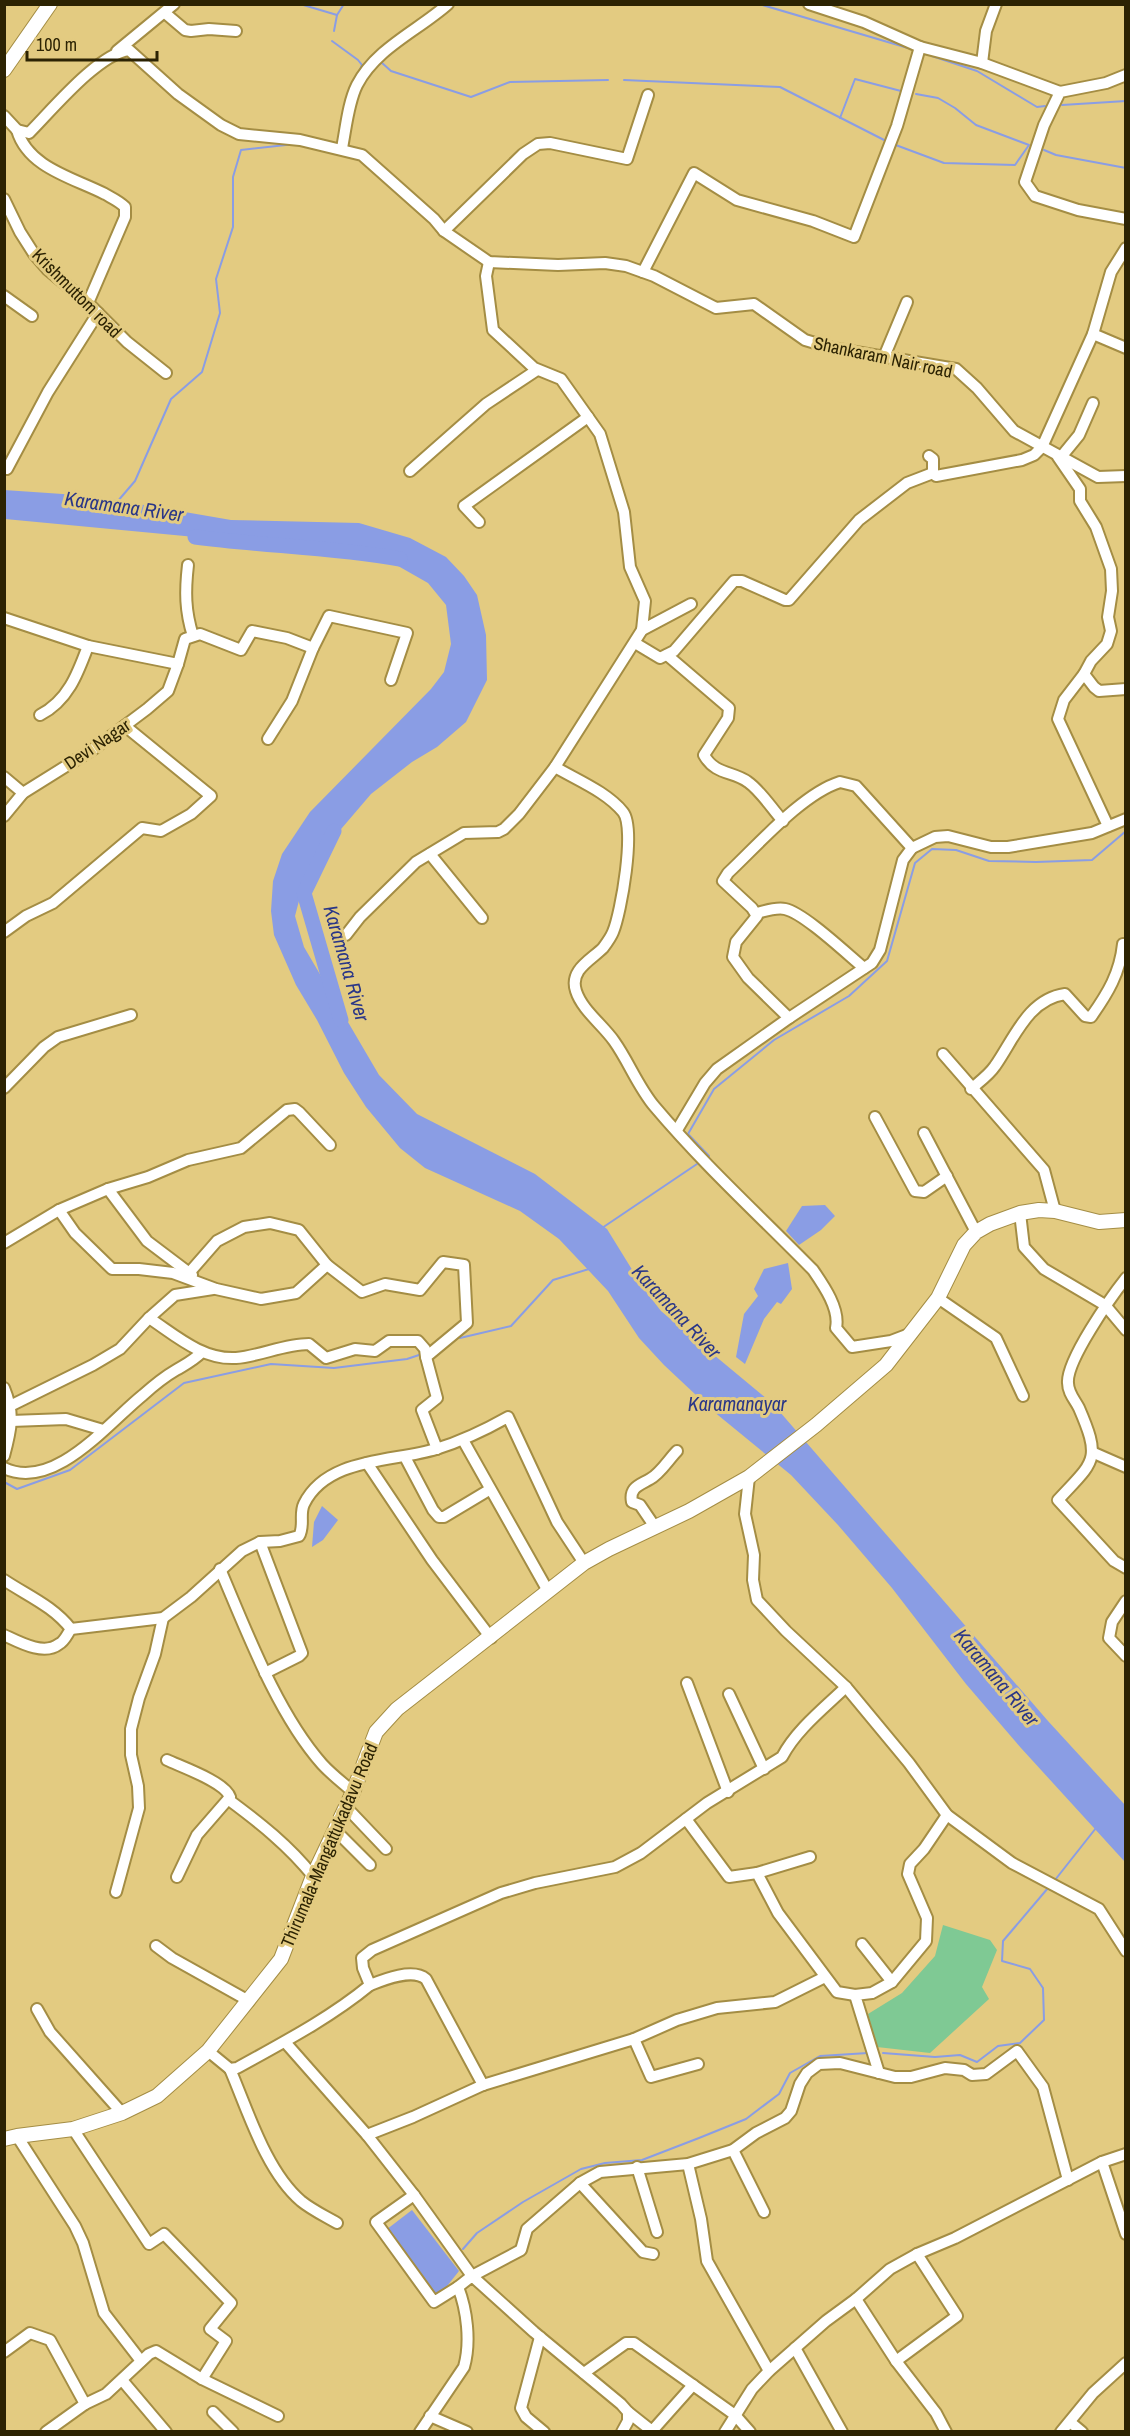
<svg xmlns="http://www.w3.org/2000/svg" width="1130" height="2436" font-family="'Archivo Narrow',sans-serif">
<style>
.green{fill:#7fc994}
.water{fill:#8a9de4}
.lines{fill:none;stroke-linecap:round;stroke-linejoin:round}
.stream{stroke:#8a9de4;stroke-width:2}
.river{stroke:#8a9de4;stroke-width:15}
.minor-casing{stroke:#a48d44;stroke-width:14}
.major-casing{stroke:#a48d44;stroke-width:16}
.minor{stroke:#fff;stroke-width:10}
.major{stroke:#fff;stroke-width:14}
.labels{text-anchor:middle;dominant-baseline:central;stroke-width:6;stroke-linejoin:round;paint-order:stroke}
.street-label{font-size:18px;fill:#2c2303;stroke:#e3cb81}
.water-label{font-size:20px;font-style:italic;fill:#2a3687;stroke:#e3cb81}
</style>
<rect width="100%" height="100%" fill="#e3cb81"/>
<polygon class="green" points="943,1925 990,1940 997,1950 982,1987 989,1999 930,2053 877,2047 868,2014 902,1993 935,1956"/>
<g class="water">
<polygon points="4,490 92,496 231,520 359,523 410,538 446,557 464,576 477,595 486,635 487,680 466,722 437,747 412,762 371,794 330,842 305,878 295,916 304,947 379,1075 417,1114 535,1174 607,1229 644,1289 661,1311 773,1404 1048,1721 1125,1805 1125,1862 1021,1748 966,1684 892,1588 838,1525 791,1475 713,1411 664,1365 639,1338 608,1291 559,1239 520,1211 425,1168 400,1148 366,1107 344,1073 317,1020 296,985 274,935 271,911 273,881 282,854 310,812 431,689 444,672 451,644 446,605 428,583 370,550 341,545 280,545 5,519"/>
<polygon points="825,1205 835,1216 821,1230 799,1245 786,1231 802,1206"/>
<polygon points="788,1263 792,1289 781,1304 777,1302 764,1319 745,1364 736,1357 744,1314 758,1296 754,1289 764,1269"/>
<polygon points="322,1506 338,1520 323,1540 312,1547 314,1522"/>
<polygon points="412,2210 459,2271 436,2300 382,2233"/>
</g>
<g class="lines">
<g class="stream">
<polyline points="300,4 337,15 334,31"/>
<polyline points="759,4 908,48"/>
<polyline points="337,15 344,4"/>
<polyline points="332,41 358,60 362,65 359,72"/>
<polyline points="932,56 977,71 1037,107 1045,106"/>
<polyline points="381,62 391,71 471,97 510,82 608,80"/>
<polyline points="624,80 780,87 888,142"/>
<polyline points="1062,105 1126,101"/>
<polyline points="840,118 855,79 901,91"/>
<polyline points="893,144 944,163 1015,165 1029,145 976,125 955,108 938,98 916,94"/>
<polyline points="1044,150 1056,155 1126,168"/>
<polyline points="117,502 135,481 171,399 202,372 220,313 216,279 233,227 233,177 241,150 295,144"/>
<polyline points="709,1156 688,1134 714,1089 774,1040 849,996 887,961 915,863 932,849 956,850 989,861 1036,862 1092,860 1126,831"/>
<polyline points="602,1228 697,1164"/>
<polyline points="460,1338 511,1326 553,1280 589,1269"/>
<polyline points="6,1483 17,1489 70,1470 184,1383 271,1364 334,1368 407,1359 419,1355"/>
<polyline points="1055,1880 1096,1828"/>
<polyline points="883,2053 935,2057 960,2055 977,2062 998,2046 1020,2043 1044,2020 1043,1988 1030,1969 1002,1961 1003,1941 1048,1888"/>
<polyline points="463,2249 477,2233 523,2202 581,2169 605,2163 642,2160 699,2138 746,2119 779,2094 790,2073 820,2056 868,2053"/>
</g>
<g class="river">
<path d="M 195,537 C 263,546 332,547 400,559"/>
<polyline points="334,831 304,893 341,1020"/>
</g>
<g class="minor-casing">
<g id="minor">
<polyline points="165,13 185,30 191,31 209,29 236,31"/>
<polyline points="920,47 982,63 1060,92"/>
<polyline points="117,51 174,4"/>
<polyline points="982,63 986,31 996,4"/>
<polyline points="1126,75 1106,83 1060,92 1044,125 1025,182 1035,196 1078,210 1126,219"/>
<path d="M 4,116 L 17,130 L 29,133 C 52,110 98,54 129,50 L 178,94 L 221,125 L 239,134 L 300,140 L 362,155 L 434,219 L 444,231 L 489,262 L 558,265 L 605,263 L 626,266 L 654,276 L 716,308 L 754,304 L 805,340 L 832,348 L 956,369 L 977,388 L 1014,431 L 1098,477 L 1126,476"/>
<path d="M 17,130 C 28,168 74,178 105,194 C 112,198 119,201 125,207 L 125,217 L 88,303"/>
<path d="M 342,148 C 346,128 348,103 357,85 C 376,48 419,30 448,4"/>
<polyline points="4,199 20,232 34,254 47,269 88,303 127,342 166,373"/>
<polyline points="444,231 523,154 538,144 550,143 627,159 648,95"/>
<polyline points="489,262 486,276 493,330 534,368 561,379 600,434 624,512 630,567 645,601 642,630"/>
<polyline points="643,272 694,173 737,200 813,221 854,237 897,126 920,47 864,22 809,4"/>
<polyline points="4,296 32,316"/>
<polyline points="1093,334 1126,348"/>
<polyline points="884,357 907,302"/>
<polyline points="929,456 933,459 933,473 936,476 1022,460 1034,455 1042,447 1093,334 1111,272 1126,248"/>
<polyline points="1058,457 1080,489 1080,501 1096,527 1111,569 1112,591 1108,617 1111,631 1107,644 1091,661 1084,674 1094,687 1099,691 1126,689"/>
<polyline points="1061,457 1079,435 1093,403"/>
<polyline points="7,469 48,392 98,313"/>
<polyline points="410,471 486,404 537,370"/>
<polyline points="479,522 464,506 588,417"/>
<path d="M 188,565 C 185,591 185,611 193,636"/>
<polyline points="4,618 88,646 178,664 185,639 200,634 241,650 252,631 287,638 313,648"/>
<polyline points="635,643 660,658 674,651 734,581 742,581 785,600 789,600 859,520 907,483 933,473"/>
<path d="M 667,655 L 729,708 L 728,718 L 704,755 C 715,775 733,771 748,782 C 761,791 772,809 783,821"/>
<polyline points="1084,674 1064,700 1058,719 1108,826"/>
<path d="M 40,715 C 68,701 78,673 88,646"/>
<polyline points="268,739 292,701 313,648 329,616 407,633 391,680"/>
<path d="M 555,767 C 577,780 607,792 623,812 C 636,828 621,913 613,932 C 611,937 606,944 603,948 C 591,960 569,970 576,991 C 582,1010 603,1025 614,1041 C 629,1062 638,1087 655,1107 C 704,1165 760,1216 813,1270 C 824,1286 840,1309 836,1328 L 852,1347 L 891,1341 L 912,1333"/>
<polyline points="4,777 23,793"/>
<polyline points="4,816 23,793 95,748 147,709 168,691 178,664"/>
<polyline points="430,854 482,918"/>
<path d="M 757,913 C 765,911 776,907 785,909 C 804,913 847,954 864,968"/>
<polyline points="4,932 26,916 53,903 142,828 161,831 191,814 211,796 125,726"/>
<polyline points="346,935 360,917 416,862 464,833 498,832 504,829 519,814 555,767 642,630 691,604"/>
<path d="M 789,1018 L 748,978 L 733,957 L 736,942 L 757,916 L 752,908 L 723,881 L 728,873 C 758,845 802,794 840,782 L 856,786 L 912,848"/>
<polyline points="943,1054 1044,1170 1055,1211"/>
<polyline points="4,1088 44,1047 58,1037 131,1015"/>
<path d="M 971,1089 C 979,1082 989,1075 995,1066 C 1014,1039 1028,999 1065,994 L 1085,1016 L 1091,1017 C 1108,993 1120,973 1123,944"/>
<polyline points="875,1117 915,1191 924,1192 947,1176"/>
<polyline points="677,1130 705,1083 717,1069 789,1018 872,963 880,950 903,860 912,848 935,837 948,836 991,847 1008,847 1092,833 1126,819"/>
<polyline points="924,1133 976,1232"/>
<polyline points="108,1189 147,1241 192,1275"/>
<polyline points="59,1210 75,1233 112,1269 139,1269 173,1273 216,1289 261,1299 296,1293 327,1265 362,1292 385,1284 420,1290 443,1262 464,1265 467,1323 426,1357 437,1398 422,1410 437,1449"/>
<polyline points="1020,1213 1024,1247 1044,1269 1105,1305 1126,1330"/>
<polyline points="4,1243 59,1210 108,1189 148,1177 188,1160 241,1148 287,1110 295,1109 299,1112 330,1145"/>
<polyline points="189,1273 217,1241 244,1227 270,1223 299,1230 327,1265"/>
<path d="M 1126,1278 C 1111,1297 1066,1361 1068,1383 C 1068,1393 1075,1400 1079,1408 C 1102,1461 1094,1461 1058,1500 L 1114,1561 L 1126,1568"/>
<polyline points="938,1298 996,1338 1023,1396"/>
<path d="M 149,1318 C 175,1335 202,1360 236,1358 C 261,1356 284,1344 309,1344 L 326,1358 L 355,1349 L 375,1351 L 389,1341 L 418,1341 L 425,1349 L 426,1357"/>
<path d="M 4,1388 C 15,1414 11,1430 4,1456"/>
<polyline points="12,1405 93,1365 120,1349 149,1318 175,1295 213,1289"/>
<polyline points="11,1421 66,1419 103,1430"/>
<polyline points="463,1440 548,1591"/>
<polyline points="1094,1453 1126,1467"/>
<polyline points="405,1457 433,1510 439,1517 444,1517 489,1490"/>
<polyline points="367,1463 432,1560 491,1638"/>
<path d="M 4,1468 C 54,1492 108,1423 143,1395 C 153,1386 164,1377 176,1370 C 186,1364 193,1361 202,1352"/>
<polyline points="749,1477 745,1514 754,1555 753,1580 757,1600 786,1631 846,1687 909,1763 947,1815 1012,1863 1099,1909 1126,1951"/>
<path d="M 655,1527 L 640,1505 L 632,1502 C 629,1487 640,1485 650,1479 C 660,1474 669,1459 677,1451"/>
<polyline points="260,1542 302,1653 299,1656 265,1673"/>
<path d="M 220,1569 C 247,1632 277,1713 322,1764 C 332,1775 343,1783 353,1792"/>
<path d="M 4,1580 C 28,1596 53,1606 71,1629"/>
<polyline points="1126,1601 1112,1622 1109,1638 1126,1656"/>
<path d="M 4,1635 C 19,1642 44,1656 59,1644 C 65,1641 67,1634 71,1629 L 163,1618 L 191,1597 L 242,1551 L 260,1542 L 280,1541 L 299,1536 C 305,1526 299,1514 304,1504 C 327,1457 394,1462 436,1449 C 462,1441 485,1430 508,1417 L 557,1522 L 584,1563"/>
<polyline points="687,1683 728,1792"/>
<polyline points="729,1694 764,1769"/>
<path d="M 167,1760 C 182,1767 225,1782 230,1797 L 197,1835 L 177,1877"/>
<path d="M 229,1800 C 260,1823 289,1846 313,1876"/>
<polyline points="346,1807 386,1849"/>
<polyline points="686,1819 729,1877 757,1873 778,1913 837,1992 855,1995"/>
<polyline points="335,1830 370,1865"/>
<polyline points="757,1873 810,1857"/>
<polyline points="116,1892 139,1808 138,1786 131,1755 131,1729 139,1698 155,1654 163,1618"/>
<polyline points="862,1944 892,1982"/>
<polyline points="156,1946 172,1958 249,2001"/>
<path d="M 370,1985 C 385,1979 413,1968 426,1979 L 483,2085"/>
<polyline points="37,2009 50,2032 122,2113"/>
<polyline points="634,2039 651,2077 698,2064"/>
<polyline points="285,2042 367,2135 414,2195 472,2276 521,2250 527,2229 580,2183 600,2172 688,2164 733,2150 756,2133 785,2118 791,2111 800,2084 807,2073 819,2064 840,2063 895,2077 911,2077 945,2068 964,2070 972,2075 986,2074 1017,2051 1043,2087 1068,2180"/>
<path d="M 208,2051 L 230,2069 L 237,2068 C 282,2043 330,2018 370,1985 L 363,1968 L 362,1958 L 372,1950 L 501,1893 L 535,1883 L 615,1867 L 641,1853 L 707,1803 L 782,1757 C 796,1730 824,1708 846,1687"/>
<path d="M 230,2069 C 248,2111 266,2171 301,2201 C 312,2210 325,2216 337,2223"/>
<polyline points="879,2073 855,1995 872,1993 892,1982 926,1941 927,1918 908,1874 910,1864 924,1849 947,1815"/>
<polyline points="73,2129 149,2244 164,2234 231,2303 210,2329 226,2341 202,2379"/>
<polyline points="367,2135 413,2117 483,2085 634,2039 677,2020 717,2008 775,2002 825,1977"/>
<polyline points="17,2136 75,2226 83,2243 104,2313 141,2361"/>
<polyline points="733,2150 764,2212"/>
<polyline points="1102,2162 1126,2234"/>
<polyline points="688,2164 701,2219 707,2261 769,2371"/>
<polyline points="637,2167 657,2232"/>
<polyline points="580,2183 643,2252 653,2254"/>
<polyline points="414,2195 376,2222 434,2302 458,2287"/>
<polyline points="917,2254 957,2316 896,2361 936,2413 946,2432"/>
<polyline points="856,2299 896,2361"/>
<polyline points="540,2337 521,2408 526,2417 544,2432"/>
<polyline points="795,2348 842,2432"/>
<polyline points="4,2352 30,2333 50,2340 85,2404"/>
<polyline points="584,2373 626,2343 634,2343 735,2415 750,2432"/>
<polyline points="122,2380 166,2432"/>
<polyline points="213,2412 233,2432"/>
<polyline points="628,2412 652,2431 693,2385"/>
<polyline points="430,2416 467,2432"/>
<polyline points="1070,2422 1082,2432"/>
<polyline points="46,2432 85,2404 106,2394 149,2354 156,2351 202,2379 278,2416"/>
<path d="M 420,2432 L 464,2367 C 471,2342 467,2310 458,2287 L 472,2276 L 534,2332 L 621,2404 L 628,2412 L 628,2421 L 622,2432"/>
<polyline points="725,2432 752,2389 769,2371 826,2321 856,2299 890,2269 917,2254 955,2238 1102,2162 1126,2154"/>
<polyline points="1061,2432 1093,2393 1126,2363"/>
</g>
</g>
<g class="major-casing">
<g id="major">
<polyline points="4,70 50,4"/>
<polyline points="4,2139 17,2136 73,2129 122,2113 157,2096 208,2051 281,1959 313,1876 353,1792 376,1732 397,1709 584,1563 609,1549 689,1511 749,1477 816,1425 886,1365 938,1298 964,1245 976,1232 990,1224 1020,1213 1039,1210 1055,1211 1099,1222 1126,1220"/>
</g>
</g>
<use href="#minor" class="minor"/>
<use href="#major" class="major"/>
</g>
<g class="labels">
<g class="street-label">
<text transform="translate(77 293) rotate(45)">Krishmuttom road</text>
<text transform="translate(883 357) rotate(12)">Shankaram Nair road</text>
<text transform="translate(97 744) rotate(-34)">Devi Nagar</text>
<text transform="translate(329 1845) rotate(-67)">Thirumala-Mangattukadavu Road</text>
</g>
<g class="water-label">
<text transform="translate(124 506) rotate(8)">Karamana River</text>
<text transform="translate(347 963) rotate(74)">Karamana River</text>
<text transform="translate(677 1311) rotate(47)">Karamana River</text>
<text x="737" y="1403">Karamanayar</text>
<text transform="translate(997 1677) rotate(50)">Karamana River</text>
</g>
</g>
<rect width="1130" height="2436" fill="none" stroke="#2c2303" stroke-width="12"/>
<path d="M27 51v9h130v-9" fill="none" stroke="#2c2303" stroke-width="3"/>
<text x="36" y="51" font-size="18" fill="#2c2303" stroke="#e3cb81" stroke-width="4.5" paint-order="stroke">100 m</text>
</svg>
